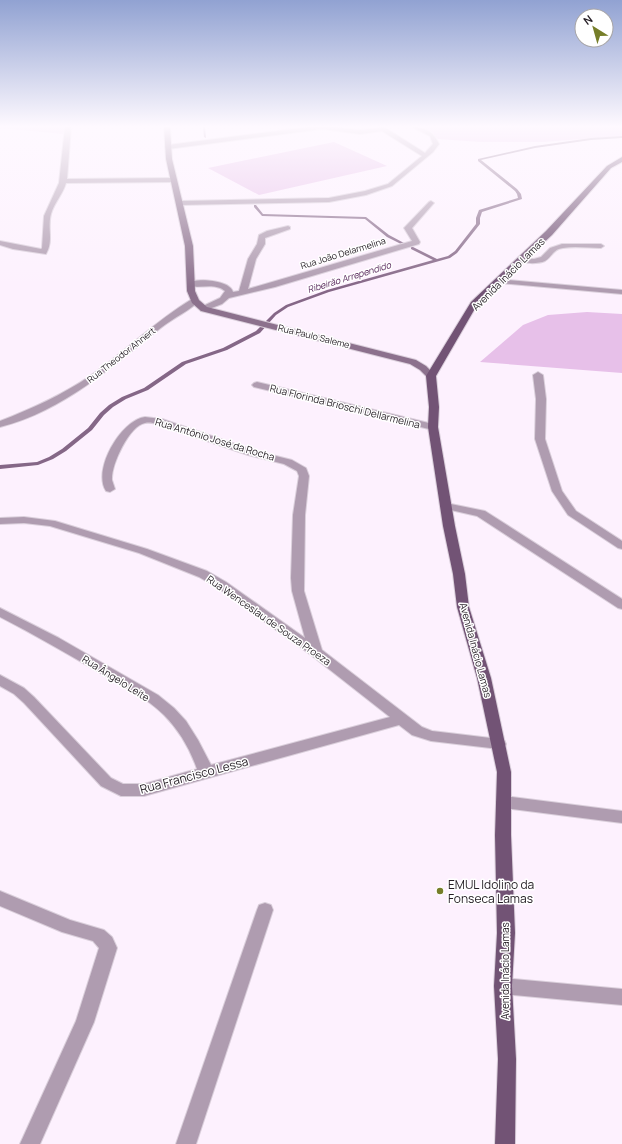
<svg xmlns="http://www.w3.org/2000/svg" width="622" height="1144" font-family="Manrope,sans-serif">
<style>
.green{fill:#e7c0e9}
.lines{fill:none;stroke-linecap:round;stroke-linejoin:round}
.stream{fill:#856787;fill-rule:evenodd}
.lane-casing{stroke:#dacfdb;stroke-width:2}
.street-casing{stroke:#dacfdb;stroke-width:2}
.secondary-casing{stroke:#dacfdb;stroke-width:2}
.primary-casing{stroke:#dacfdb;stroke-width:2}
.lane{fill:#af9cb0;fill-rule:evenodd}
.street{fill:#af9cb0;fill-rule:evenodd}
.secondary{fill:#8c718d;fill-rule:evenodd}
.primary{fill:#725375;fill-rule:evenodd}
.poi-dot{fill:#767e29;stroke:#fff;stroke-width:1.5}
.labels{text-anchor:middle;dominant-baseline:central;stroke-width:3;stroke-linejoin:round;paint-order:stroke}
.far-street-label{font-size:9px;fill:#241d24;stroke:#fff}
.far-water-label{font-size:9px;font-style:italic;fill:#522056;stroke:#fff}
.street-label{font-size:10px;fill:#241d24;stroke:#fff}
.near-street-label{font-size:12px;fill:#241d24;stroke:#fff}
.near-poi-label{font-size:12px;fill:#241d24;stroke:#fff;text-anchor:start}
</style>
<rect width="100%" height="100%" fill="#fdf1fe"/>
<g class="green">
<polygon points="0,127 66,127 63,134 0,128"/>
<polygon points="417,127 622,127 622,136 543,142 480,142 438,139 428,132"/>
<polygon points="334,142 387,166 259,195 208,168"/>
<polygon points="587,312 622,314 622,373 480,362 523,325 548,315"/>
</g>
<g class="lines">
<g class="stream">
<polygon points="203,127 205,127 206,138 204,137"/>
<polygon points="622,136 622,138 591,140 535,148 481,160 517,189 521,194 522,199 482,212 480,218 480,224 457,253 450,258 329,292 288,307 276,315 260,333 227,350 186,364 148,390 126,399 113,407 104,415 92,430 66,451 53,459 38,465 0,469 0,465 37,462 49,457 62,449 88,428 100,413 109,405 122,397 144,388 182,362 223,348 256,331 274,313 286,305 327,290 433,260 411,249 411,247 413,247 437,259 448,256 455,251 476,224 476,218 479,210 518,198 517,194 515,191 478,161 478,159 535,146 591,138"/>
<polygon points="254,205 256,205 263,214 366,217 389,235 404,243 401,244 387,237 365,219 262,216 254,207"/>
</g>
<g class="lane-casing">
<path id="lane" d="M 562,244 L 601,244 L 604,246 L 601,248 C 589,248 575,246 563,248 C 553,249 552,257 545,261 C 538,264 523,264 518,260 L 521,258 L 534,259 L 541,257 L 550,248 Z"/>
</g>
<g class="street-casing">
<g id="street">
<path d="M 65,127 L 71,127 L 67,179 L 173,178 L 176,180 L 173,182 L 66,183 C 63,194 54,203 51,214 C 47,228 54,241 46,254 L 13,249 L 0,245 L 0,241 L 41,249 L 42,248 L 44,216 L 59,183 Z"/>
<path d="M 308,127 L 335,127 L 360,130 L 384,127 L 425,153 L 433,144 L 430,136 L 412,127 C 426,127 433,132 439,144 L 433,152 L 392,186 L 366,195 L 329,202 L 180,205 L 177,203 L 180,201 L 329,198 L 365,191 L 388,184 L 422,156 L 382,131 L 360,134 L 322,129 L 168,149 L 165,147 L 168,145 Z"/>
<path d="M 431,201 L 434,203 L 433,204 L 412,228 L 420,242 L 419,244 L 275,287 L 229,298 L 222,304 L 204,311 L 201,311 L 200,309 L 201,307 L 220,298 L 225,291 C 213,281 196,291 187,284 C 195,277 230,280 233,292 L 239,291 L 248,259 L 257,244 L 259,235 L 267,231 L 288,226 L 290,227 L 290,229 L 265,238 L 265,244 L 256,259 L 248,289 L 412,241 L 404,228 L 429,202 Z"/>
<polygon points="496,279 622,290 622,294 499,283 495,281"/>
<path d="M 192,299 L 195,299 L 199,301 C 192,309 172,319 162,327 C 112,366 64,411 0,427 L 0,421 C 31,409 62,395 90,376 C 125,352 155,321 192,299 Z"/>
<polygon points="538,372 543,375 546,399 545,439 562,491 576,511 622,541 622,549 618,548 568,515 552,491 535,439 536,399 533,375"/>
<polygon points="257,382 433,424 438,427 433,430 254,387 252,385 254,383"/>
<path d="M 145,417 L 162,419 L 256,451 L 292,460 L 306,468 L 309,476 L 305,515 L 304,591 L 322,650 L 422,727 L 432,731 L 499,739 L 504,740 L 506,744 L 504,748 L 499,749 L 431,741 L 412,735 L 399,725 L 144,796 L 121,796 L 101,786 L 24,703 L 14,694 L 0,686 L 0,675 L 24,688 L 34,697 L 111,778 L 123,784 L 144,784 L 197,769 C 190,749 179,730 164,715 C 147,698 124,687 104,675 C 69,655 35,635 0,617 L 0,608 L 59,638 L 158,695 L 174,708 L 186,721 L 198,740 L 211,765 L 390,717 L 311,655 L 218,588 L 199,577 L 139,553 L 50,526 L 24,523 L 0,524 L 0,518 L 24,517 L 55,521 L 147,549 L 207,571 L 226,582 L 305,638 L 292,591 L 291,578 L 293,515 L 299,476 L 297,471 L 284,464 L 248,455 L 157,424 C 153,423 149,422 145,423 C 129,426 111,465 112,480 C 113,483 114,486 115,489 L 110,492 L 106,491 C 92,470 121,420 145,417 Z"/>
<polygon points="446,503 485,511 622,599 622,609 618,608 477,516 442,508 440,506"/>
<polygon points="504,796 622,811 622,823 504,808 499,806 496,802 499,798"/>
<polygon points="0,891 70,920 104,930 112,937 117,948 94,1022 40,1144 20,1144 76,1021 99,948 93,941 62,932 0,906"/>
<polygon points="265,903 271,905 273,910 196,1144 176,1144 257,910 259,905"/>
<polygon points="503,978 622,989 622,1005 503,994 497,992 494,986 497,980"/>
</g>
</g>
<g class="secondary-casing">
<polygon id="secondary" points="164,127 170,127 172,159 193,246 195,291 199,300 207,307 416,360 426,366 436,376 434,378 428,378 420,370 410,364 201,311 192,303 187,291 185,246 166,159"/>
</g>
<g class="primary-casing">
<polygon id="primary" points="622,157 622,162 611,168 552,235 477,305 436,376 439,407 438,427 455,526 465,574 469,607 491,678 511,772 511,835 515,933 512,986 516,1059 515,1144 495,1144 498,1059 494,986 497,933 495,835 497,772 477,678 457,607 453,574 443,526 428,427 429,407 426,376 471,302 546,231 607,166"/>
</g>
<use href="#lane" class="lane"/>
<use href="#street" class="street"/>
<use href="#secondary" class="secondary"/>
<use href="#primary" class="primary"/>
</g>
<linearGradient id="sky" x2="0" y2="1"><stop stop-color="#91a2d2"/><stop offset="0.44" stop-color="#fef9ff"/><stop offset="1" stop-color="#fef9ff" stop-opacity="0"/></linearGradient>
<rect width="622" height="287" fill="url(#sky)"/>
<circle class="poi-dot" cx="440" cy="891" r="4"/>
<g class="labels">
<g class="far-street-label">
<text transform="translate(343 253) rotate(-17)">Rua João Delarmelina</text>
<text transform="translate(314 336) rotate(14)">Rua Paulo Saleme</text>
<text transform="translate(121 355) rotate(-38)">Rua Theodor Ahnert</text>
</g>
<g class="far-water-label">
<text transform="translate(349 277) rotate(-17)">Ribeirão Arrependido</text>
</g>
<g class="street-label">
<text transform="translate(508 274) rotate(-45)">Avenida Inácio Lamas</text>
<text transform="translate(345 406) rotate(14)">Rua Florinda Brioschi Dellarmelina</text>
<text transform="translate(215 439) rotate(17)">Rua Antônio José da Rocha</text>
<text transform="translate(269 620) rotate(35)">Rua Wenceslau de Souza Proeza</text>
<text transform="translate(476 650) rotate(75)">Avenida Inácio Lamas</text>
<text transform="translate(116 678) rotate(32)">Rua Ângelo Leite</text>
<text transform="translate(505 971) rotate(-90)">Avenida Inácio Lamas</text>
</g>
<g class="near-street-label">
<text transform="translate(194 775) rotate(-15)">Rua Francisco Lessa</text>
</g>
<g class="near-poi-label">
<text x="448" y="884">EMUL Idolino da<tspan x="448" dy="14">Fonseca Lamas</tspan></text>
</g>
</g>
<g transform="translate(594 28) rotate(323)"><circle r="19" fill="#ffffff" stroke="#a7a5a7"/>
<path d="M0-3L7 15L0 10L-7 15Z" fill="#767e29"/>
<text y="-6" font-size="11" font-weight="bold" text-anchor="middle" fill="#241d24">N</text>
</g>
</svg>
